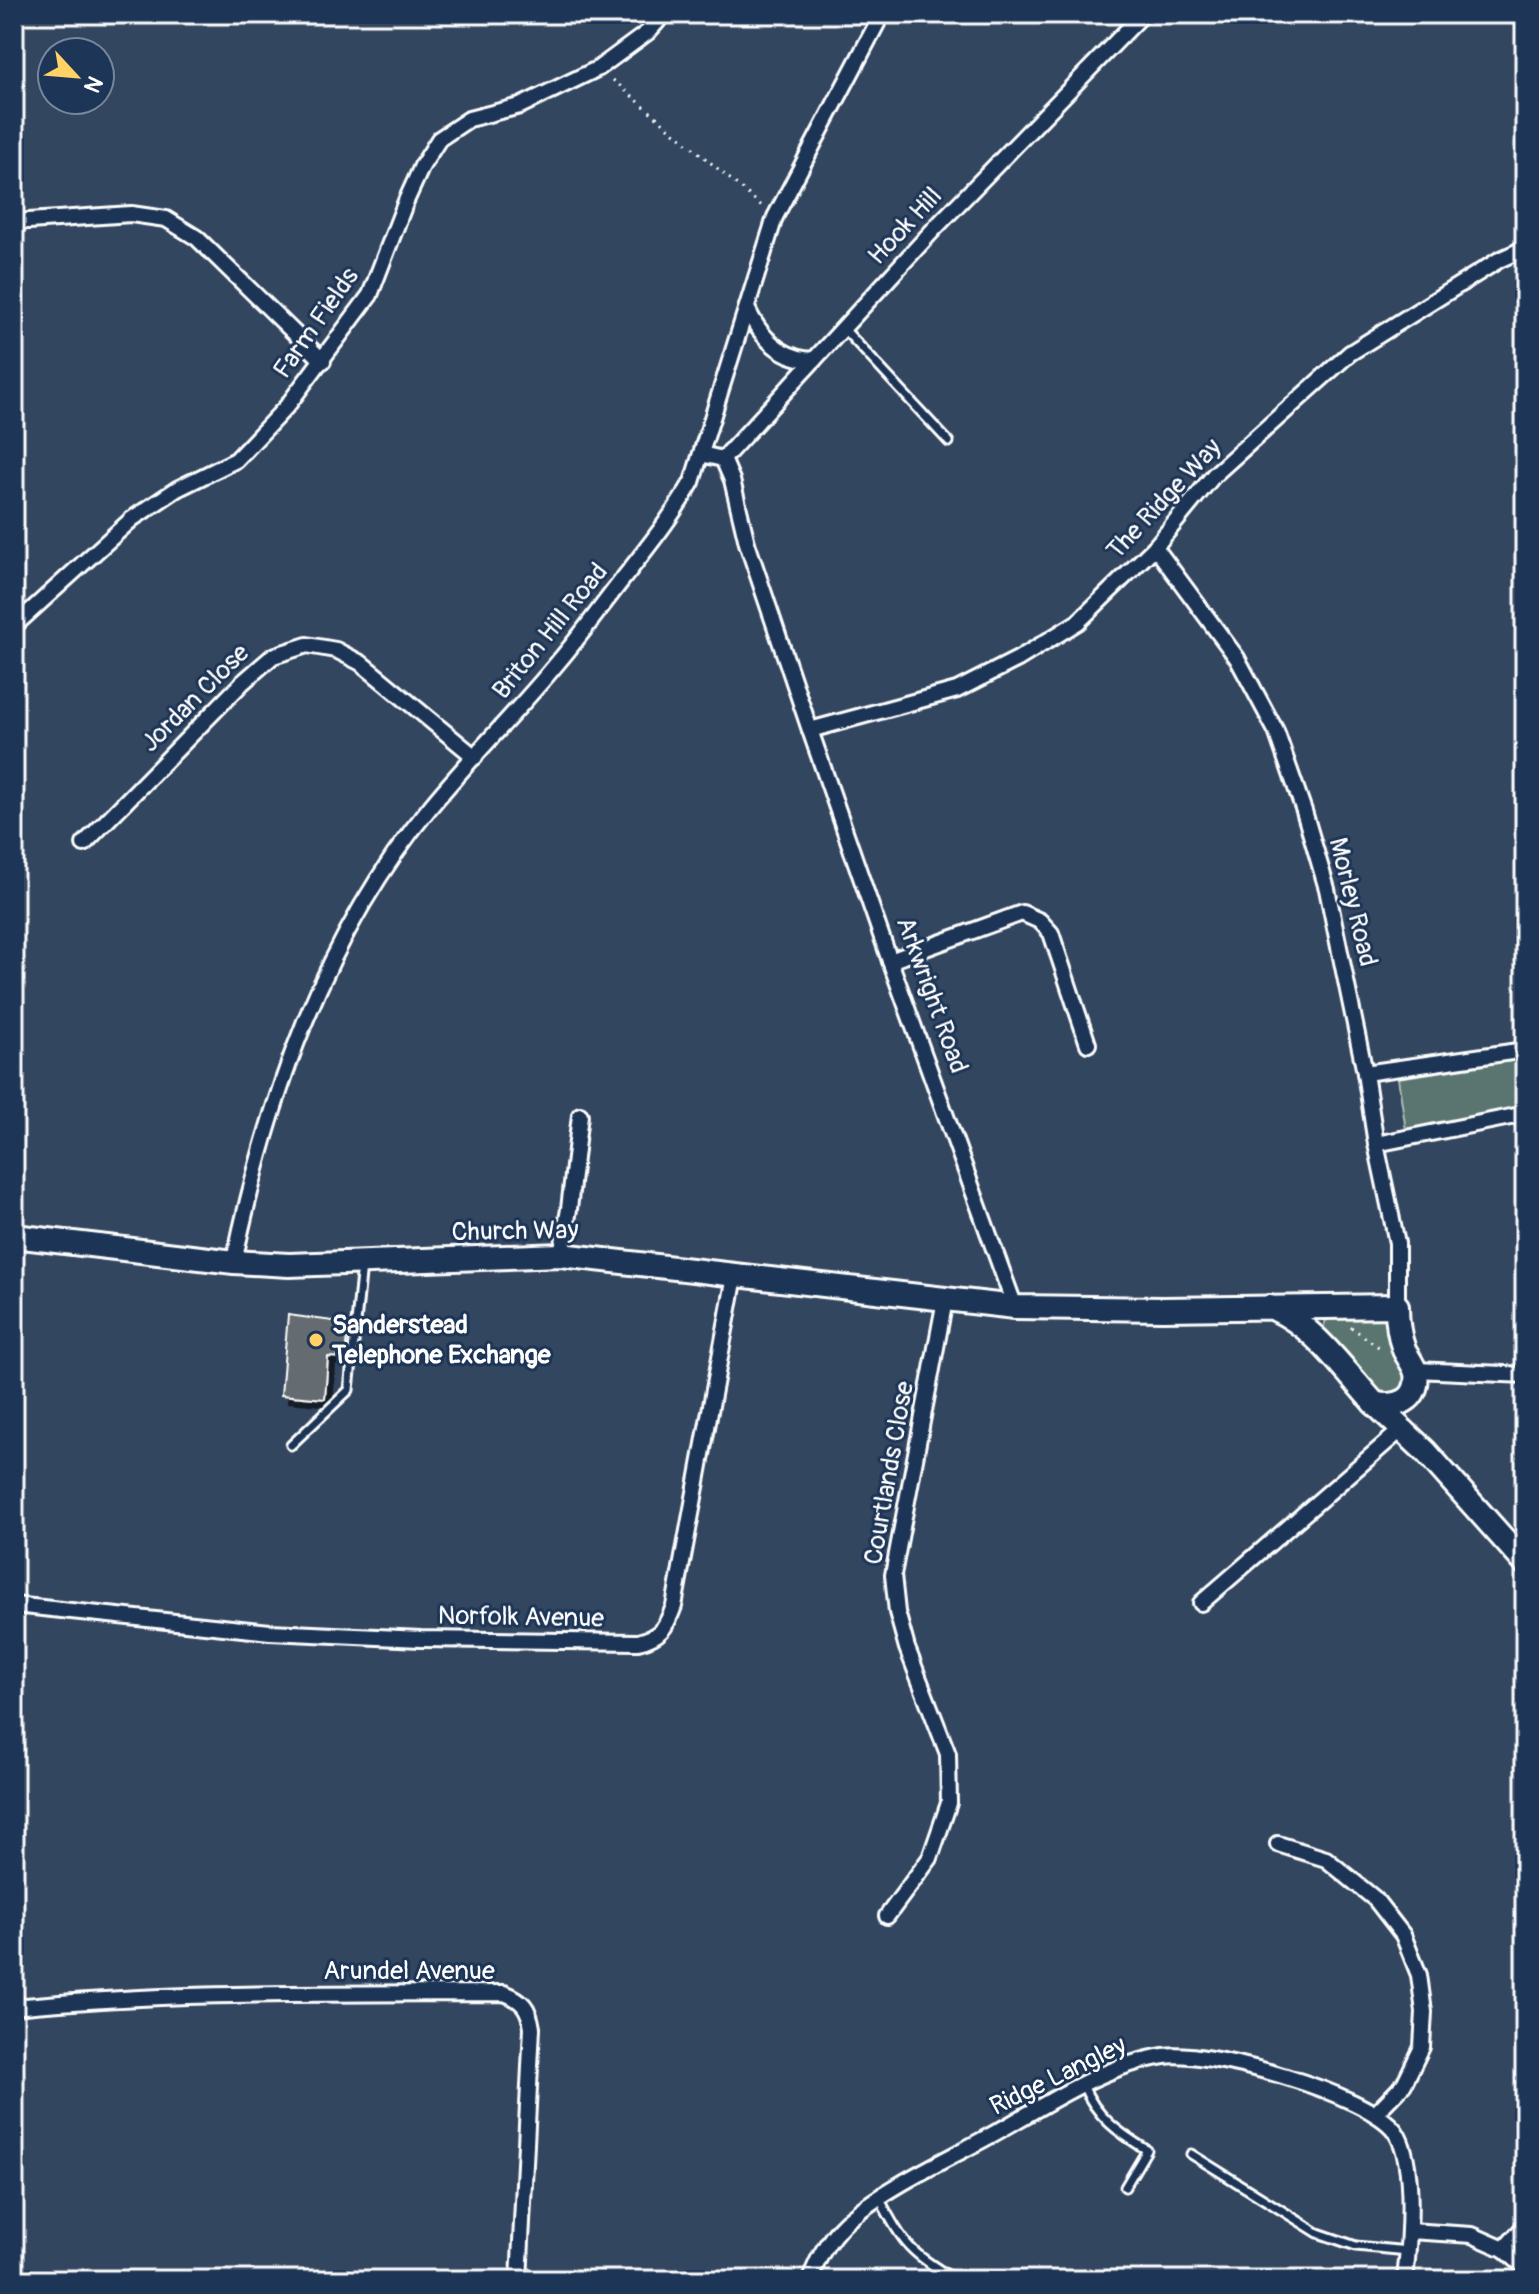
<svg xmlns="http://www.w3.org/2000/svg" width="1539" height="2294" font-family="Pangolin,sans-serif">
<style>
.green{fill:#5a7470;stroke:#acbab8;stroke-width:2}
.building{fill:#656c71;stroke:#fff;stroke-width:2;filter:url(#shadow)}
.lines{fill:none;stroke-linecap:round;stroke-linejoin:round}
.lane-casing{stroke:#fff;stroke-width:13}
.street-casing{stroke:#fff;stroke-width:20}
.secondary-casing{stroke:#fff;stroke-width:28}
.path{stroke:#fff;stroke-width:3;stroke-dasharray:2 6;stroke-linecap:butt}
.lane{stroke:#1d3557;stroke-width:7}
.street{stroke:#1d3557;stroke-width:14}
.secondary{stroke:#1d3557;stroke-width:22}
.poi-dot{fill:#ffd166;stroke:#1d3557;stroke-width:3}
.labels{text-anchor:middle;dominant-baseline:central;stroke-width:6;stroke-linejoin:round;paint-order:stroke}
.street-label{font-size:26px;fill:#fff;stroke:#1d3557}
.poi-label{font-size:26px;font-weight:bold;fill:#fff;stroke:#1d3557;text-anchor:start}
</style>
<defs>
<filter id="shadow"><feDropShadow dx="7" dy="7" stdDeviation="0" flood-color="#0009"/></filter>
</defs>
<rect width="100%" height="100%" fill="#33465f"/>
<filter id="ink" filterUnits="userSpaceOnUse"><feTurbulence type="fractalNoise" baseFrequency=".0125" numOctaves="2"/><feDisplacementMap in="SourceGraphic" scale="16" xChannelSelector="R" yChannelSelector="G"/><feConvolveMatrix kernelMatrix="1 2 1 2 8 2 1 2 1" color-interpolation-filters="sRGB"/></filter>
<g filter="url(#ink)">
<g class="green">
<polygon points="1525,1059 1525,1111 1406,1130 1398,1078"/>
<polygon points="1383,1316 1388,1326 1389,1342 1400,1354 1410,1388 1382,1399 1322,1334 1325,1322 1331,1317"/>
</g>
<polygon class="building" points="288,1315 348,1323 345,1358 328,1357 325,1399 281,1395"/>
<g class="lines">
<g class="lane-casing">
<g id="lane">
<polyline points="843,328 949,442"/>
<polyline points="291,1445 349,1390 362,1265"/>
<path d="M 1083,2085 C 1096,2117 1119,2133 1147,2150 L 1125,2187"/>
<polyline points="1191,2154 1318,2233 1356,2246 1408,2251"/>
<path d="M 880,2199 C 903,2246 911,2252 955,2280"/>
</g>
</g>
<g class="street-casing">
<g id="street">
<polyline points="14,222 131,214 166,219 197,238 323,361"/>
<path d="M 747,308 C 760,337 781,359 814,360"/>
<polyline points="701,454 723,459 935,228 1143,14"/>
<polyline points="723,459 732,480 747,543 810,730 890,961 1015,1307"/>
<polyline points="1155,547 1237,658 1276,731 1304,811 1327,889 1365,1073 1376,1144 1397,1243 1397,1306"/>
<polyline points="14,626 132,519 177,489 236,460 287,406 370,295 406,201 422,166 439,139 469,119 520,106 599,68 648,32 664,14"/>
<polyline points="810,730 957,690 1018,659 1078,622 1155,547 1214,475 1350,353 1499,260 1525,248"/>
<polyline points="84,844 242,683 273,656 307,645 336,650 361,663 475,757"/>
<polyline points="890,961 1022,913 1040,921 1051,933 1088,1044"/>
<polyline points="1365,1073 1525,1050"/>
<polyline points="1376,1144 1525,1114"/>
<polyline points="561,1255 569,1209 580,1115"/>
<path d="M 234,1262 C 268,1099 323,937 431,806 C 472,756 518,711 559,661 C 581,635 601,607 622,580 C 647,548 672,517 692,482 L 775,217 L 882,14"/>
<polyline points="1416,1370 1525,1375"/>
<polyline points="1201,1603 1402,1429"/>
<path d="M 14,1605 L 270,1632 L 421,1639 L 638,1642 C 660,1637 666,1628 674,1606 L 735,1276"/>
<polyline points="1278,1844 1326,1859 1375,1899 1403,1935 1419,1975 1424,2012 1422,2047 1404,2084 1375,2114"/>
<polyline points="887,1916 930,1858 949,1803 948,1754 907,1648 897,1612 893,1575 945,1300"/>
<path d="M 14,2007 C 176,1991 341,1994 504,1993 C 523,2000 529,2008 532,2028 L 519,2280"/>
<polyline points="1410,2231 1472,2235 1504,2249 1522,2229"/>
<polyline points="1504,2249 1521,2264"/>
<path d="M 810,2280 C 818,2256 833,2231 853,2216 C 892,2185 940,2163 984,2139 C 1040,2109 1099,2066 1164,2056 C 1209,2049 1368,2094 1395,2131 C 1417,2162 1409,2243 1405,2280"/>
</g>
</g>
<g class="secondary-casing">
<g id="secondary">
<path d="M 14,1236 L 234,1262 L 289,1265 L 561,1255 L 1015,1307 L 1163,1309 L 1397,1306 C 1397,1321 1399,1336 1404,1350 C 1408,1358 1414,1365 1416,1373 C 1420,1401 1396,1409 1374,1403 C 1343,1369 1313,1324 1270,1307"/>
<polyline points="1374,1403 1426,1452 1525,1563"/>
</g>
</g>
<g class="path">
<polyline points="613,80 763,207"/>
<polyline points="1351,1327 1380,1348"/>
</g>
<use href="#lane" class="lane"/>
<use href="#street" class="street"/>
<use href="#secondary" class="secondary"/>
</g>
</g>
<circle class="poi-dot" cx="316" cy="1340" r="8"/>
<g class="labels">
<g class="street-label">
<text transform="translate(905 226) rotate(-47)">Hook Hill</text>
<text transform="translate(316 323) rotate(-55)">Farm Fields</text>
<text transform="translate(1164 499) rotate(-47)">The Ridge Way</text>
<text transform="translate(550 631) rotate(-51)">Briton Hill Road</text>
<text transform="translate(195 698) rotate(-45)">Jordan Close</text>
<text transform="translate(1353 902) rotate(76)">Morley Road</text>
<text transform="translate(932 995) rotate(70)">Arkwright Road</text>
<text transform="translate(515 1231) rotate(-1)">Church Way</text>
<text transform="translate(889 1473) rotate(-80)">Courtlands Close</text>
<text transform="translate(521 1617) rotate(1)">Norfolk Avenue</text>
<text x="409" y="1971">Arundel Avenue</text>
<text transform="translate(1058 2076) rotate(-26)">Ridge Langley</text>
</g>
<g class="poi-label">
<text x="332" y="1325">Sanderstead<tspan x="332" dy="30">Telephone Exchange</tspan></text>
</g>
</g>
<rect width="1539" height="2294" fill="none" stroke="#1d3557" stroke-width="48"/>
<rect x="24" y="24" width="1491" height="2246" fill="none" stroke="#fff" stroke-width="3" filter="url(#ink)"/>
<g transform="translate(76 76) rotate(116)"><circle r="38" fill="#1d3557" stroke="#77869a" stroke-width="2"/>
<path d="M0-6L14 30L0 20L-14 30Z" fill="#ffd166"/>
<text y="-12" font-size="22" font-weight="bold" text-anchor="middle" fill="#ffffff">N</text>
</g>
</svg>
